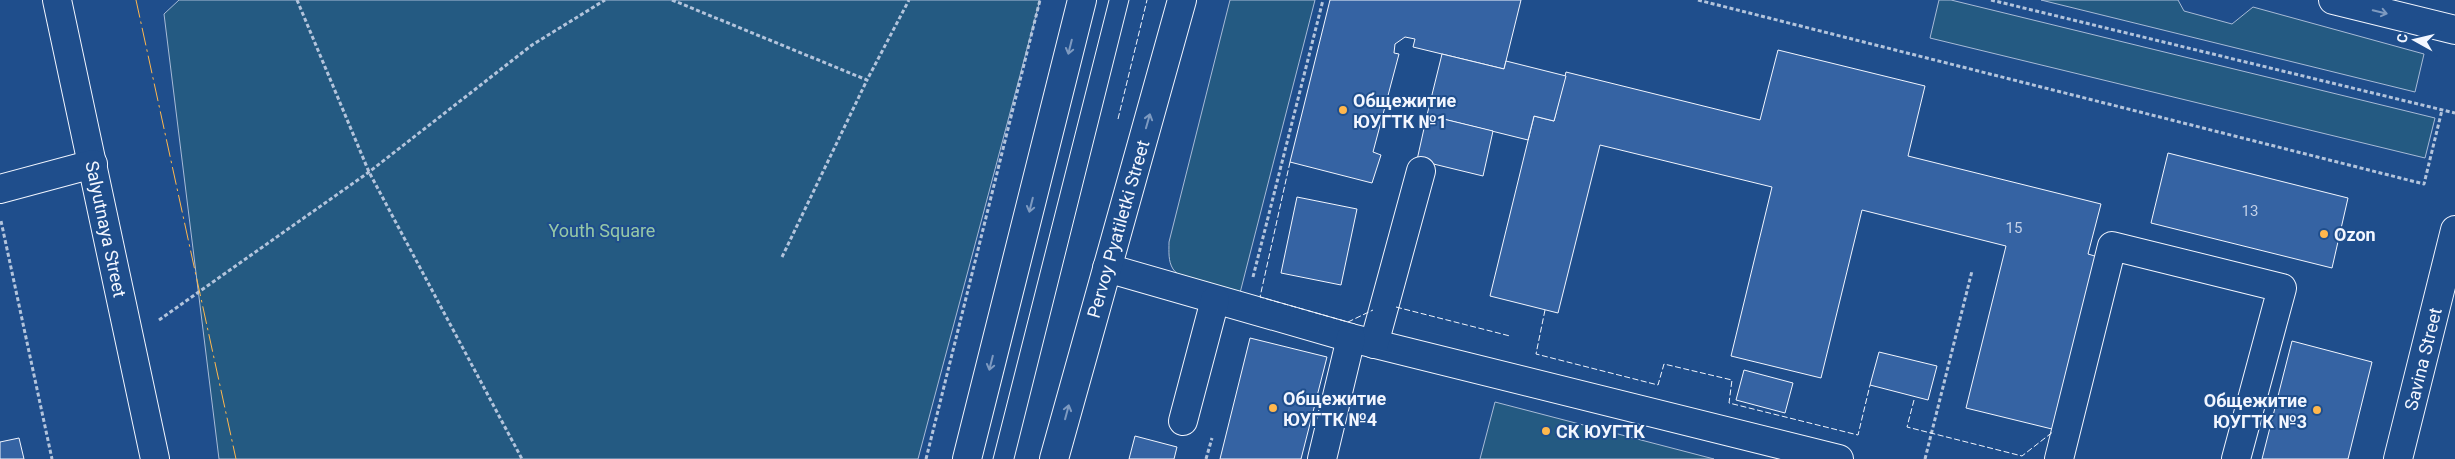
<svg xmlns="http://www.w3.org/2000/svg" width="2455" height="459" font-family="Roboto,sans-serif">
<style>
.green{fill:#245a82;stroke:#a8bbd7}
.building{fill:#3563a3;stroke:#f2f6ff}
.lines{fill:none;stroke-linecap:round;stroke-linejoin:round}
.minor-casing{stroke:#f2f6ff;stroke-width:30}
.major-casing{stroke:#f2f6ff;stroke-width:30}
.path{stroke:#b3c4dc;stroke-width:3;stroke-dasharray:4 2.5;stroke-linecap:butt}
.minor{stroke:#1f4e8c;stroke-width:28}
.major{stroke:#1f4e8c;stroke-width:28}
.tram{stroke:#f2f6ff;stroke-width:1}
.fence{stroke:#f2f6ff;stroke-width:1;stroke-dasharray:6 2.5;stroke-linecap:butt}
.power{stroke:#ffb74d;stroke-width:1;stroke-dasharray:18 4 2.5 4;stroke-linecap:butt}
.oneway{stroke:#7e9ac0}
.poi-dot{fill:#ffb74d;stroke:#1f4e8c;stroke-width:2}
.labels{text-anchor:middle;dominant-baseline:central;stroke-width:4;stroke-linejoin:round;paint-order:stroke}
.number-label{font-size:15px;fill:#c3d1e8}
.poi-label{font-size:18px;font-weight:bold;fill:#f2f6ff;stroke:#1f4e8c;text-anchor:start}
.street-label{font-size:18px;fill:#f2f6ff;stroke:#1f4e8c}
.park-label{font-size:18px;fill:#97c8a6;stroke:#1f4e8c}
</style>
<rect width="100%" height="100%" fill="#1f4e8c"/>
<g class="green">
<polygon points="179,0 1040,0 918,459 219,459 164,14"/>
<path d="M 1230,0 L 1315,0 L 1240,293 C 1225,289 1181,282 1173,269 C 1168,261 1169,252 1169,242 Z"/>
<polygon points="1939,0 1951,0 2435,118 2425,158 1930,38"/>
<polygon points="2041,0 2178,0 2184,11 2232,24 2253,7 2424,54 2415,92"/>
<polygon points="1495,402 1714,459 1480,459"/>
</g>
<g class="building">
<polygon points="1330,0 1521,0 1504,69 1413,47 1415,39 1405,37 1395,44 1394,53 1399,54 1373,152 1381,155 1372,183 1290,162"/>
<polygon points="1778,50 1925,86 1908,156 2101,204 2088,254 2098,257 2056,430 1966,408 2006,246 1862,210 1821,378 1731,356 1772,187 1600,145 1558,313 1490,296 1534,116 1554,121 1566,72 1760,120"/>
<polygon points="1442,54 1504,69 1506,61 1566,76 1554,121 1534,116 1528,140 1427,115"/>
<polygon points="1427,115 1493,131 1483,176 1417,160"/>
<polygon points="2168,153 2348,198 2332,268 2151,223"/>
<polygon points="1297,197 1357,209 1341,285 1281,273"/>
<polygon points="1250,338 1327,357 1301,459 1220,459"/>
<polygon points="2292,341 2372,362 2348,459 2262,459"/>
<polygon points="1879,352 1937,366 1928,400 1870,385"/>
<polygon points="1744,370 1793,383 1785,413 1736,400"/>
<polygon points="1135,436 1177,447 1174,459 1129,459"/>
<polygon points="19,438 24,459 0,459 0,442"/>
</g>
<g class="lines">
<g class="minor-casing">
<g id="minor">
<polyline points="57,0 155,459"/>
<polyline points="0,189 93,164"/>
<polyline points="1107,268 1351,338 1839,459"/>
<polyline points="1374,344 1421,171"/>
<polyline points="1183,421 1215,300"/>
<polyline points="1322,459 1351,338"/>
<polyline points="2059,459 2112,246 2282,288 2236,459"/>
<polyline points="2398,459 2455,230"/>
</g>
</g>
<g class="major-casing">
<g id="major">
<polyline points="2333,0 2455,30"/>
<polyline points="967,459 1082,0"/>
<polyline points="1054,459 1182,0"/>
</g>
</g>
<g class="path">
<polyline points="297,0 369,172 522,459"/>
<polyline points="672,0 867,80 909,0"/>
<polyline points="1698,0 2424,184 2442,110"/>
<polyline points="1991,0 2455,113"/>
<polyline points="1,221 52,459"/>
<polyline points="782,257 867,80"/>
<polyline points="1253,277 1323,0"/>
<polyline points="159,320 369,172 532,45 605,0"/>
<polyline points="926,459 1040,0"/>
<polyline points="1206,459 1212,438"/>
<polyline points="1925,459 1972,271"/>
</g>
<use href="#minor" class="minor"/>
<use href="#major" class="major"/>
<g class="tram">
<polyline points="993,459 1109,0"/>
<polyline points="1014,459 1129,0"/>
</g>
<g class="fence">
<polyline points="1118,119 1147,0"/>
<polyline points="1290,162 1260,297 1348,322 1373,310"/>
<polyline points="1396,307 1510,336"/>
<polyline points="1545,310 1536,354 1658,385 1664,364 1732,380 1729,403 1858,435 1870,385"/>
<polyline points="1914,400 1907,427 2022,456 2054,431"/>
</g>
<polyline class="power" points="136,0 236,459"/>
</g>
<defs><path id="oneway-shaft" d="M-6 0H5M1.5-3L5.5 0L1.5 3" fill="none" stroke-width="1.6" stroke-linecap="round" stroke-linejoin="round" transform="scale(1.25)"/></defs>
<g class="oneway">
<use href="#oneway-shaft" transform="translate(2380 12) rotate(14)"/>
<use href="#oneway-shaft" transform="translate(1070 47) rotate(104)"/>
<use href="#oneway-shaft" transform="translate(1148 121) rotate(-74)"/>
<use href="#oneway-shaft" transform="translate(1031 205) rotate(104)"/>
<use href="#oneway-shaft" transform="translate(991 363) rotate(104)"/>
<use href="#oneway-shaft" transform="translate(1067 412) rotate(-75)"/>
</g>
<g class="poi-dot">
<circle cx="1343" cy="110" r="5"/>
<circle cx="2324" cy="234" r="5"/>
<circle cx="1273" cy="408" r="5"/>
<circle cx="2317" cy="410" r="5"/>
<circle cx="1546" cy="431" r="5"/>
</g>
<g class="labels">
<g class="number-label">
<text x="2250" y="211">13</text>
<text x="2014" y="228">15</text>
</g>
<g class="poi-label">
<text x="1353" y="100">Общежитие<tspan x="1353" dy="21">ЮУГТК №1</tspan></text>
<text x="2334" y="234">Ozon</text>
<text x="1283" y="398">Общежитие<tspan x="1283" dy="21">ЮУГТК №4</tspan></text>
<text x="2307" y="400" text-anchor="end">Общежитие<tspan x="2307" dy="21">ЮУГТК №3</tspan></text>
<text x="1556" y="431">СК ЮУГТК</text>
</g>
<g class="street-label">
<text transform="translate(106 229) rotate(78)">Salyutnaya Street</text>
<text transform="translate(1118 229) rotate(-74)">Pervoy Pyatiletki Street</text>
<text transform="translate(2423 359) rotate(-76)">Savina Street</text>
</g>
<g class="park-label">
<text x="602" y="230">Youth Square</text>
</g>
</g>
<g transform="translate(2415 40) rotate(278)" stroke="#1f4e8c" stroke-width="4" paint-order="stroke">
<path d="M0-4L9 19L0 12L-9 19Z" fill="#f2f6ff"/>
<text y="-8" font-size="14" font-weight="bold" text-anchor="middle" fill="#f2f6ff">С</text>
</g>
</svg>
